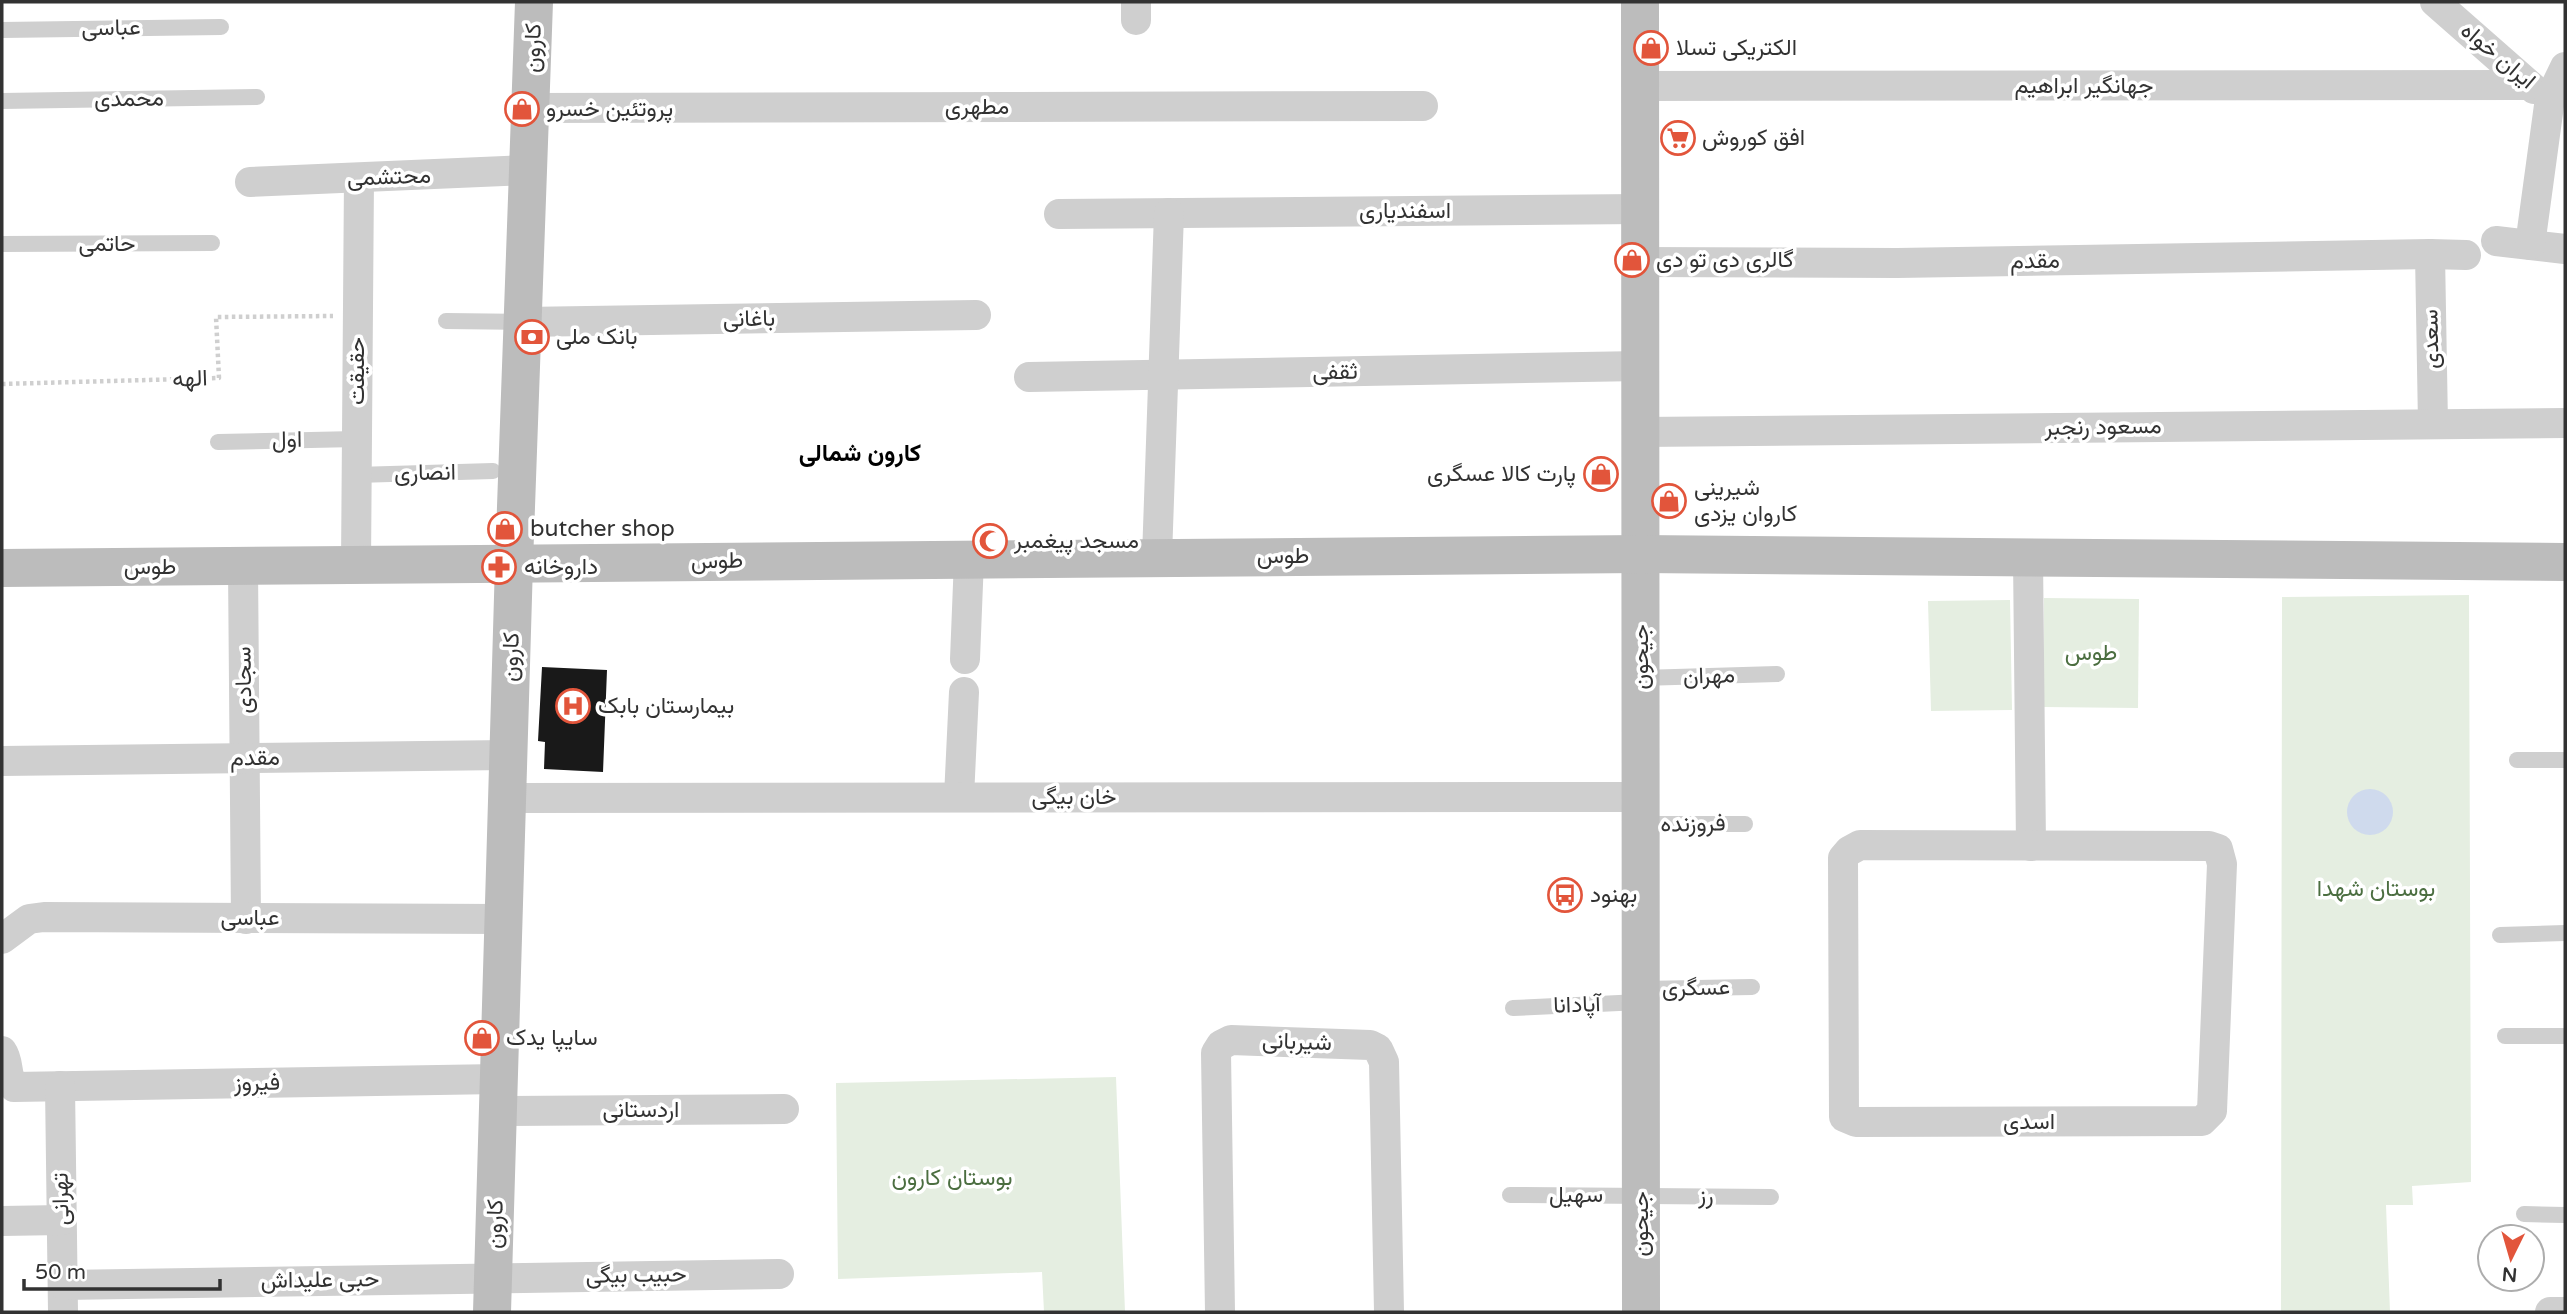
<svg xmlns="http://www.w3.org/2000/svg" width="2567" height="1314" font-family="'Varela Round',Vazirmatn,sans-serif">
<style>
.green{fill:#e5eee1}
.water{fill:#cfdaed}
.building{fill:#191919}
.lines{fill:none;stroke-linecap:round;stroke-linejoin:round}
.path{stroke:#cfcfcf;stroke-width:4.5;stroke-dasharray:3.5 3.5;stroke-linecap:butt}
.lane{stroke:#cfcfcf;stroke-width:16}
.street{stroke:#cfcfcf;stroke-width:30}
.secondary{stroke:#bcbcbc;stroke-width:38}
.labels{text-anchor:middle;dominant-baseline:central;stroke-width:7;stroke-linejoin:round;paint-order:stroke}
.street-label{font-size:23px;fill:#323232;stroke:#fff}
.poi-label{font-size:23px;fill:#323232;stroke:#fff;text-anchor:start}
.park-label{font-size:23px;fill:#4b6e40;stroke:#fff}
.neighbourhood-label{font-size:24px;font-weight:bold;fill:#000;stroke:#fff}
</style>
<rect width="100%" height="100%" fill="#fff"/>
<g class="green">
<polygon points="2469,595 2471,1182 2412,1186 2413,1205 2386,1205 2390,1312 2281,1312 2282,597"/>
<polygon points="2044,598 2139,599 2138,708 2044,707"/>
<polygon points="2010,600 2012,710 1931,711 1928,601"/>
<polygon points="1116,1077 1125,1312 1044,1312 1042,1272 838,1279 836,1083"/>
</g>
<circle class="water" cx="2370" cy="812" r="23"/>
<polygon class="building" points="542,667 607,670 603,772 544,769 545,742 538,741"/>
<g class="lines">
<polyline class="path" points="2,384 219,378 216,317 333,316"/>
<g class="lane">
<polyline points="2,30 221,27"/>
<polyline points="2,101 257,97"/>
<polyline points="2,244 212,243"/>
<polyline points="446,321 523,322"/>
<polyline points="218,442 356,439"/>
<polyline points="356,475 493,471"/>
<polyline points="1641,678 1777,674"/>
<polyline points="2517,760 2565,760"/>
<polyline points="1641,824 1745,824"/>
<polyline points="2500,935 2565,933"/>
<polyline points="1641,989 1752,987"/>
<polyline points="1513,1008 1640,1002"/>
<polyline points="2505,1036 2565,1036"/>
<polyline points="1510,1195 1771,1197"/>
<polyline points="2524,1214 2565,1215"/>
</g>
<g class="street">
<polyline points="2435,2 2534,89"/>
<polyline points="1136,20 1136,2"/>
<polyline points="1640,86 2528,85"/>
<polyline points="530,108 1423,106"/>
<polyline points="250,182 528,170"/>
<polyline points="1059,214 1640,209"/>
<polyline points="2496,241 2565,249"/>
<polyline points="2530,245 2550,98 2565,67"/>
<polyline points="2430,254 2433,424"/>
<polyline points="1640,262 1897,263 2430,254 2466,255"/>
<polyline points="523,322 976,315"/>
<polyline points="1029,377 1641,366"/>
<polyline points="1641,432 2565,423"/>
<polyline points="1157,557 1169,213"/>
<polyline points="2028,557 2031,846"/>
<polyline points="356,564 359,178"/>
<polyline points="243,567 246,919"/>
<polyline points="965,659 969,559"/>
<polyline points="2,761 508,755"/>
<polyline points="959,797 964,692"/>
<polyline points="507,798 1641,797"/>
<polygon points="1860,845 2209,846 2218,849 2222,864 2212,1111 2202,1121 1856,1122 1844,1117 1843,858 1849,851"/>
<polyline points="2,939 29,919 44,917 504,919"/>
<path d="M 2,1051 C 10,1062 5,1076 14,1087 L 499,1079"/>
<polyline points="60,1086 63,1312"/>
<polyline points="498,1111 784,1109"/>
<polyline points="2,1221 62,1220"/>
<polyline points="63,1285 779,1274"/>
<polyline points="1220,1312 1216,1053 1221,1045 1231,1040 1370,1045 1378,1049 1384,1062 1389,1312"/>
<polyline points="2550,1312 2565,1312"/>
</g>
<g class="secondary">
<polyline points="1640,2 1641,1312"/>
<polyline points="2,568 1641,554 2565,562"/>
<polyline points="492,1312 514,563 534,2"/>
</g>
</g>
<defs>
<g id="shop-ring" transform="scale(1.75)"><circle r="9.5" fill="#fff" stroke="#e2553b" stroke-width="1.5"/><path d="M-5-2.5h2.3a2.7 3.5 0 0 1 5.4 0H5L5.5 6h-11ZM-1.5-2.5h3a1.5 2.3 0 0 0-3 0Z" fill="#e2553b"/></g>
<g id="supermarket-ring" transform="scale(1.75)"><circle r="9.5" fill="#fff" stroke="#e2553b" stroke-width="1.5"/><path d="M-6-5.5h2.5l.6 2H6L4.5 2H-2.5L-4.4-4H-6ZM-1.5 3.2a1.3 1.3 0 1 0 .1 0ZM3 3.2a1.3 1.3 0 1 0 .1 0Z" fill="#e2553b"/></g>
<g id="bank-ring" transform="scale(1.75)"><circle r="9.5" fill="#fff" stroke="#e2553b" stroke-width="1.5"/><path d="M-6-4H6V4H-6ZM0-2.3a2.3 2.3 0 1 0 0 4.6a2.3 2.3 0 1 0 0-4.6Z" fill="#e2553b"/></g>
<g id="mosque-ring" transform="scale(1.75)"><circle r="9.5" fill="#fff" stroke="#e2553b" stroke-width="1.5"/><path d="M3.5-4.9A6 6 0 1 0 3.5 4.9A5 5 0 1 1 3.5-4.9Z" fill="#e2553b"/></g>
<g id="pharmacy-ring" transform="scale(1.75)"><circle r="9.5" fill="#fff" stroke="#e2553b" stroke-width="1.5"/><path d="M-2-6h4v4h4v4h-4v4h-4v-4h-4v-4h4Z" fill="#e2553b"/></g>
<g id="hospital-ring" transform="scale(1.75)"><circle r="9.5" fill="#fff" stroke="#e2553b" stroke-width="1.5"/><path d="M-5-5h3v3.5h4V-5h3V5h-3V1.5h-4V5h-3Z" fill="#e2553b"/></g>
<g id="bus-ring" transform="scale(1.75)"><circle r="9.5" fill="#fff" stroke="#e2553b" stroke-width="1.5"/><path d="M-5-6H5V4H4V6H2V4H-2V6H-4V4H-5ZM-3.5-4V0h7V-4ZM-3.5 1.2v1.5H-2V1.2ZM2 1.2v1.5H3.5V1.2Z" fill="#e2553b"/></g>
</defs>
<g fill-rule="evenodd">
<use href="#shop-ring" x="1651" y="48"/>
<use href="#shop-ring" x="522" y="109"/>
<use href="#supermarket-ring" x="1678" y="138"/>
<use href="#shop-ring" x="1632" y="260"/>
<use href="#bank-ring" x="532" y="337"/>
<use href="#shop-ring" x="1601" y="474"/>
<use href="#shop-ring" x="1669" y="501"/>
<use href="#shop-ring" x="505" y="529"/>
<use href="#mosque-ring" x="990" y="541"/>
<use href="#pharmacy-ring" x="499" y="567"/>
<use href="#hospital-ring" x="573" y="706"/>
<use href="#bus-ring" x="1565" y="895"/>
<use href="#shop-ring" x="482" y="1038"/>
</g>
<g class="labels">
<g class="street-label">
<text transform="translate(111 28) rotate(-1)">عباسی</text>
<text transform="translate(533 48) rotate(-88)">کارون</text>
<text transform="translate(2498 56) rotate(40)">ایران خواه</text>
<text x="2084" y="86">جهانگیر ابراهیم</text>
<text transform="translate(129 99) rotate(-1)">محمدی</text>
<text x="977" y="107">مطهری</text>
<text transform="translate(389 177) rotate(-2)">محتشمی</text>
<text x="1405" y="211">اسفندیاری</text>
<text x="107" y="244">حاتمی</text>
<text transform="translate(2035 261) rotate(-1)">مقدم</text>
<text transform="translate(749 319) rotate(-1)">باغانی</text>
<text transform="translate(2431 339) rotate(-91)">سعدی</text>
<text transform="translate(357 371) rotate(-90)">حقیقت</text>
<text transform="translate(1335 372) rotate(-1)">ثقفی</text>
<text transform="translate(190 379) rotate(-2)">الهه</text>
<text transform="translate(2103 427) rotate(-1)">مسعود رنجبر</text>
<text transform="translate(287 440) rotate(-1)">اول</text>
<text transform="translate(425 473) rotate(-1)">انصاری</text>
<text x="1283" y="556">طوس</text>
<text transform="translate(717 561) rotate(-1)">طوس</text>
<text x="150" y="567">طوس</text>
<text transform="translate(511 657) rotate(-88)">کارون</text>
<text transform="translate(1641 657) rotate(-90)">جیحون</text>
<text transform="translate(1709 676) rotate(-2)">مهران</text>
<text transform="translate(244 680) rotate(-91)">سجادی</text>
<text transform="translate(255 758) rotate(-1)">مقدم</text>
<text x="1074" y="797">خان بیگی</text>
<text transform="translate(1693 824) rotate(-1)">فروزنده</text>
<text x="250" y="918">عباسی</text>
<text transform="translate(1696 988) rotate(-1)">عسگری</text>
<text transform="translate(1577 1005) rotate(-2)">آپادانا</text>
<text transform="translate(1297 1042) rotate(2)">شیربانی</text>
<text transform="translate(257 1083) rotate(-1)">فیروز</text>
<text x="641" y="1110">اردستانی</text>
<text x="2029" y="1122">اسدی</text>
<text x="1576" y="1195">سهیل</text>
<text transform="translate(1706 1196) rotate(1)">رز</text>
<text transform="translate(61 1199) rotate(-91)">تهرانی</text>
<text transform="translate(495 1224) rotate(-88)">کارون</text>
<text transform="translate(1641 1224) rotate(-90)">جیحون</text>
<text transform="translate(636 1275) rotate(-1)">حبیب بیگی</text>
<text transform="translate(320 1280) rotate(-1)">حبی علیداش</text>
</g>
<g class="poi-label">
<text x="1676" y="48">الکتریکی تسلا</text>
<text x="546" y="109">پروتئین خسرو</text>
<text x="1702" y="138">افق کوروش</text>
<text x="1656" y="260">گالری دی تو دی</text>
<text x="556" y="337">بانک ملی</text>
<text x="1576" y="474" text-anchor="end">پارت کالا عسگری</text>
<text x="1694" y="488">شیرینی<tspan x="1694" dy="26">کاروان یزدی</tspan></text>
<text x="530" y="529">butcher shop</text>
<text x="1014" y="541">مسجد پیغمبر</text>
<text x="524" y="567">داروخانه</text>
<text x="598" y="706">بیمارستان بابک</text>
<text x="1590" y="895">بهنود</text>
<text x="506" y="1038">سایپا یدک</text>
</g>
<g class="park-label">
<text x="2091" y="653">طوس</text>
<text x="2376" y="889">بوستان شهدا</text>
<text x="952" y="1178">بوستان کارون</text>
</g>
<g class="neighbourhood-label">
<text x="860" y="453">کارون شمالی</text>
</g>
</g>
<rect width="2567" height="1314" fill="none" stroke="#323232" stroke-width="7"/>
<g transform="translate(2511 1258) rotate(185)"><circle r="33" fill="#ffffff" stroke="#adadad" stroke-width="2"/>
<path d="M0-5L12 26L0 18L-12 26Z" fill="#e2553b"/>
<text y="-10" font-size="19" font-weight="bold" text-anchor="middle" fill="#323232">N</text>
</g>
<path d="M24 1279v10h196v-10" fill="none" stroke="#323232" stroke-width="3.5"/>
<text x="35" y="1279" font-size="21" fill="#323232" stroke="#ffffff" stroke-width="5" paint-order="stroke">50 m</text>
</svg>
